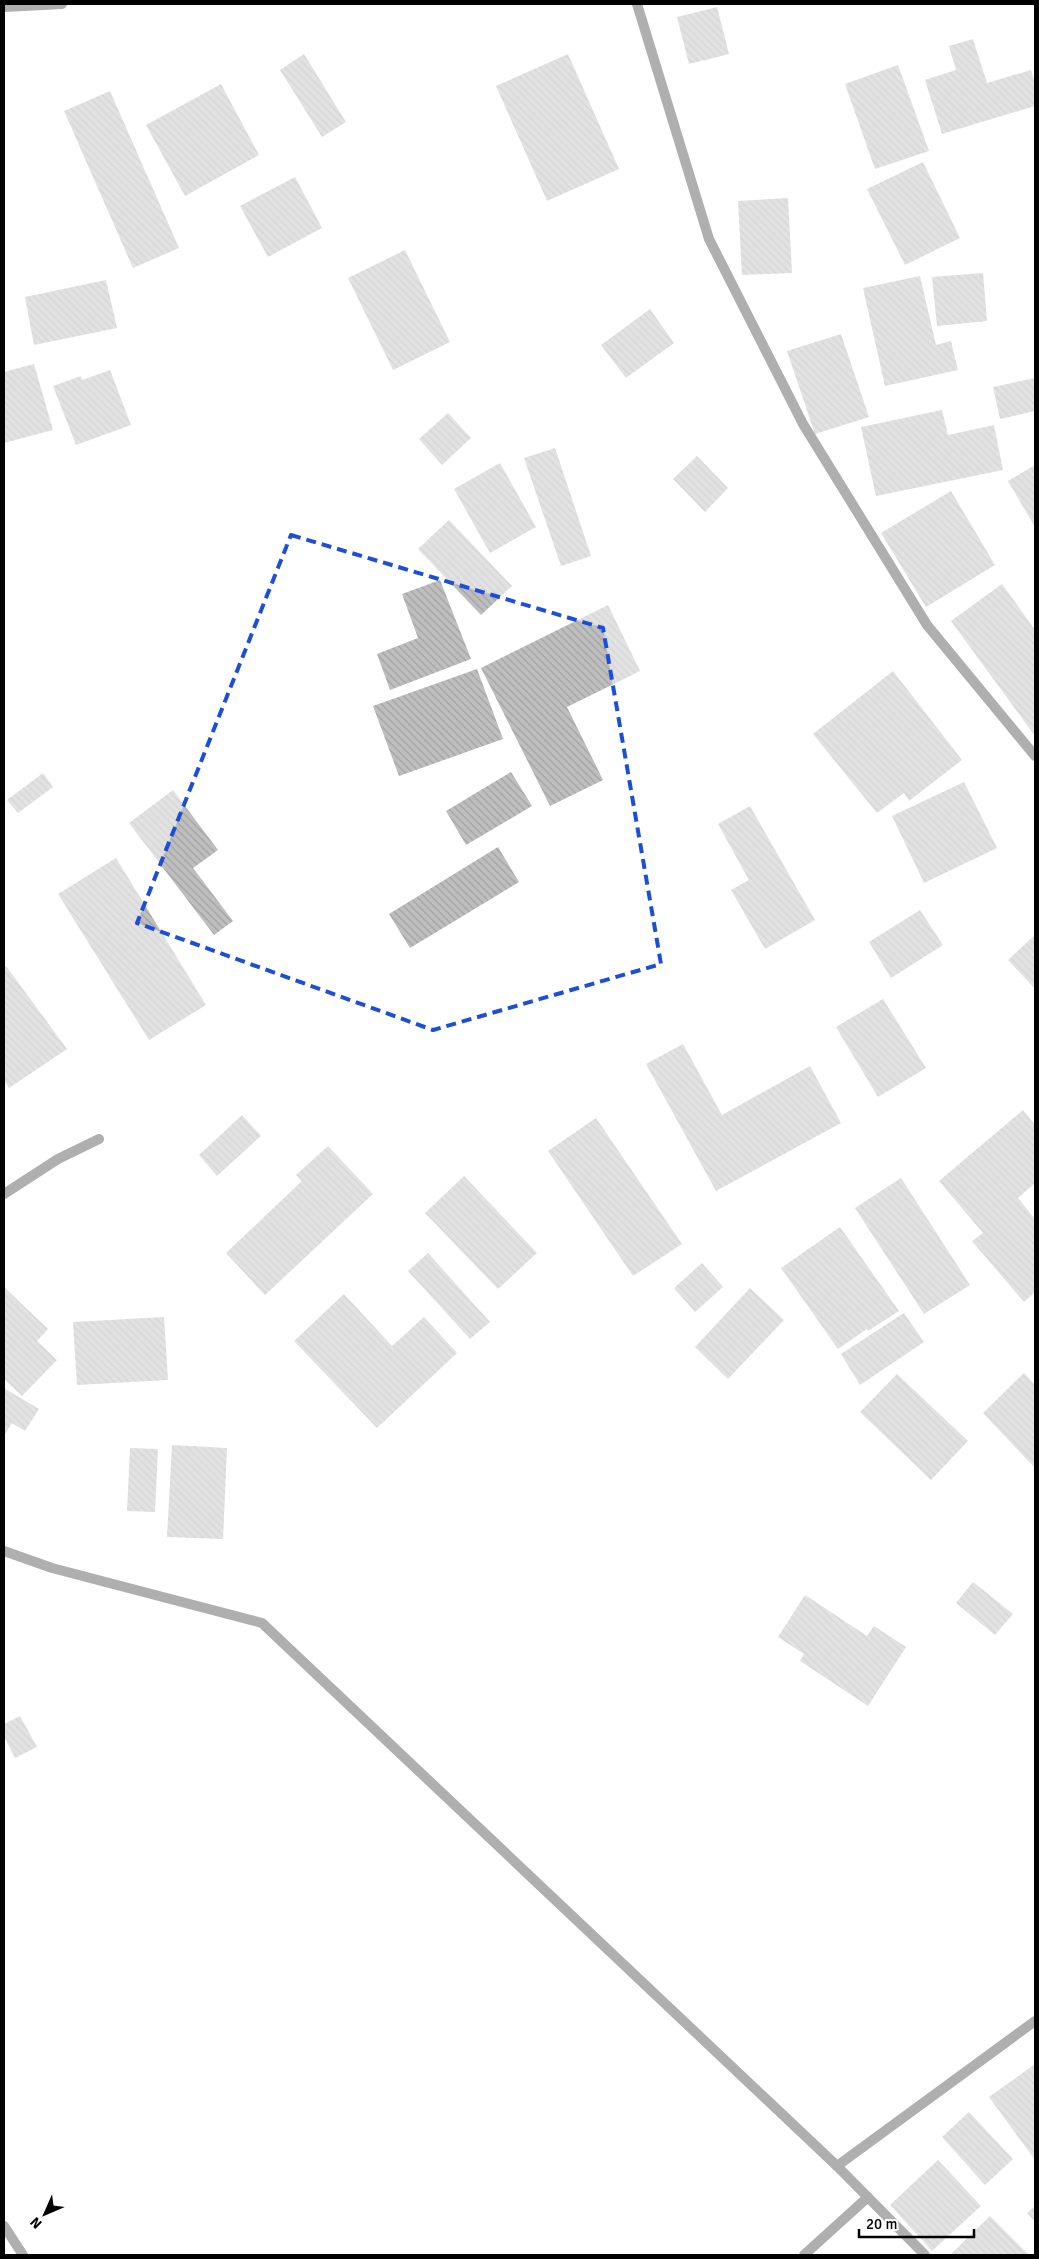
<svg xmlns="http://www.w3.org/2000/svg" width="1039" height="2259" viewBox="0 0 1039 2259" font-family="Signika,sans-serif">
	<style>
		.building { fill: url(#building-back-hatch) }
		.lines { fill: none; stroke-linecap: round; stroke-linejoin: round }
		.minor { stroke: #4e4e4e; stroke-width: 10 }
		.tertiary { stroke: #4e4e4e; stroke-width: 10 }
		.marked { fill: none; stroke: #1d4ed8; stroke-width: 4; stroke-dasharray: 10 6; stroke-linejoin: round }
	</style>
	<defs>
		<pattern id="building-back-hatch" width="6" height="6" patternUnits="userSpaceOnUse" patternTransform="scale(1.25)"><rect width="6" height="6" fill="#bebebe"/><path d="M-1 5l2 2M0 0l6 6M5-1l2 2" fill="none" stroke="#a2a2a2"/></pattern>
	</defs>
	<rect width="100%" height="100%" fill="#fff"/>
	<g class="building">
		<polygon points="717,7 729,54 689,64 677,17"/>
		<polygon points="973,39 987,83 1031,70 1035,82 1035,106 942,134 925,80 956,70 949,46"/>
		<polygon points="304,54 346,122 322,137 280,70"/>
		<polygon points="568,54 619,169 547,201 496,86"/>
		<polygon points="898,65 929,151 875,169 845,84"/>
		<polygon points="221,84 259,155 185,196 146,125"/>
		<polygon points="110,91 179,248 133,268 64,111"/>
		<polygon points="923,162 960,238 905,265 867,189"/>
		<polygon points="295,177 322,228 268,257 240,206"/>
		<polygon points="788,198 792,273 742,275 738,201"/>
		<polygon points="405,250 450,342 393,370 348,278"/>
		<polygon points="983,273 987,321 937,326 932,277"/>
		<polygon points="920,276 936,345 951,341 958,370 885,386 863,288"/>
		<polygon points="106,280 117,328 34,345 25,297"/>
		<polygon points="650,309 674,343 626,378 601,345"/>
		<polygon points="841,334 869,417 815,434 787,351"/>
		<polygon points="34,364 53,430 4,443 4,372"/>
		<polygon points="110,370 131,425 76,445 53,386 81,376 82,380"/>
		<polygon points="1035,378 1035,411 1000,419 993,387"/>
		<polygon points="942,410 948,435 994,425 1003,470 876,496 861,427"/>
		<polygon points="448,413 471,438 442,465 419,439"/>
		<polygon points="555,448 591,556 561,566 524,458"/>
		<polygon points="697,456 728,488 705,512 673,479"/>
		<polygon points="500,463 536,527 490,553 454,489"/>
		<polygon points="1035,465 1035,527 1008,481"/>
		<polygon points="951,491 995,565 926,607 881,533"/>
		<polygon points="449,520 512,586 481,615 418,549"/>
		<polygon points="440,580 471,659 390,690 377,654 418,638 402,594"/>
		<polygon points="1002,584 1035,630 1035,736 951,621"/>
		<polygon points="608,605 640,671 567,707 603,780 550,806 481,668"/>
		<polygon points="477,669 503,739 399,776 373,706"/>
		<polygon points="893,671 962,760 909,801 904,793 877,813 813,734"/>
		<polygon points="511,772 532,806 466,845 446,811"/>
		<polygon points="43,773 53,787 18,813 7,800"/>
		<polygon points="964,782 997,848 924,883 892,816"/>
		<polygon points="173,790 218,850 193,868 233,921 214,935 129,823"/>
		<polygon points="750,806 815,920 765,949 731,890 749,880 718,824"/>
		<polygon points="498,847 519,882 410,948 389,914"/>
		<polygon points="116,858 206,1005 149,1040 58,894"/>
		<polygon points="920,910 943,945 891,978 869,942"/>
		<polygon points="1035,935 1035,989 1008,960"/>
		<polygon points="6,966 67,1049 9,1088 4,1080 4,967"/>
		<polygon points="883,999 926,1068 878,1097 836,1027"/>
		<polygon points="683,1044 722,1115 810,1066 841,1123 716,1191 646,1064"/>
		<polygon points="1023,1110 1035,1125 1035,1183 1018,1198 1035,1219 1035,1292 1024,1302 972,1241 983,1233 939,1181"/>
		<polygon points="242,1115 261,1136 217,1176 199,1155"/>
		<polygon points="596,1118 682,1244 633,1276 548,1151"/>
		<polygon points="328,1146 373,1194 265,1295 226,1253 302,1181 296,1175"/>
		<polygon points="464,1176 537,1253 498,1289 425,1213"/>
		<polygon points="901,1178 970,1285 924,1314 855,1208"/>
		<polygon points="840,1227 899,1311 868,1331 867,1329 838,1349 781,1268"/>
		<polygon points="428,1253 490,1322 470,1339 408,1271"/>
		<polygon points="702,1263 723,1287 695,1312 674,1288"/>
		<polygon points="4,1287 48,1329 37,1341 57,1360 22,1396 4,1379"/>
		<polygon points="750,1288 784,1320 728,1379 695,1347"/>
		<polygon points="344,1294 392,1346 424,1317 457,1353 377,1428 294,1341"/>
		<polygon points="904,1313 924,1342 860,1385 841,1354"/>
		<polygon points="164,1317 168,1380 77,1385 73,1322"/>
		<polygon points="1024,1373 1035,1385 1035,1468 983,1413"/>
		<polygon points="897,1374 968,1441 931,1480 860,1412"/>
		<polygon points="4,1388 39,1409 25,1431 12,1423 4,1436"/>
		<polygon points="172,1445 227,1448 223,1539 167,1537"/>
		<polygon points="130,1448 158,1449 155,1512 127,1511"/>
		<polygon points="973,1582 1013,1614 995,1635 956,1603"/>
		<polygon points="805,1595 867,1636 874,1626 906,1647 868,1706 800,1661 804,1654 778,1637"/>
		<polygon points="20,1716 37,1747 15,1758 4,1736 4,1724"/>
		<polygon points="1035,2064 1035,2160 989,2097"/>
		<polygon points="969,2112 1013,2159 985,2185 942,2137"/>
		<polygon points="938,2160 981,2206 932,2251 890,2205"/>
		<polygon points="1035,2206 1035,2222 1027,2213"/>
		<polygon points="990,2216 1029,2255 950,2255"/>
	</g>
	<g class="lines">
		<g class="minor">
			<polyline points="637,4 709,239 803,424 927,625 1035,756"/>
			<polyline points="4,7 62,4"/>
			<polyline points="4,1194 58,1159 99,1139"/>
			<polyline points="4,1551 52,1568 262,1623 837,2166 1035,2021"/>
			<polyline points="4,2226 23,2255"/>
			<polyline points="804,2255 868,2197"/>
		</g>
		<polyline class="tertiary" points="837,2166 925,2255"/>
	</g>
	<path d="M0 0H1039V2259H0ZM291 535 603 628 661 964 433 1030 137 923Z" fill="#fff" fill-opacity=".55" fill-rule="evenodd"/>
	<path class="marked" d="M291 535 603 628 661 964 433 1030 137 923Z"/>
	<rect width="1039" height="2259" fill="none" stroke="#000000" stroke-width="10"/>
	<g transform="translate(45 2214) rotate(225)" stroke="#ffffff" stroke-width="4" paint-order="stroke">
	<path d="M0-4L9 19L0 12L-9 19Z" fill="#000000"/>
	<text y="-8" font-size="14" font-weight="bold" text-anchor="middle" fill="#000000">N</text>
	</g>
	<path d="M859 2229v8h115v-8" fill="none" stroke="#000000" stroke-width="2.5"/>
	<text x="866" y="2229" font-size="15" fill="#000000" stroke="#ffffff" stroke-width="4" paint-order="stroke">20 m</text>
</svg>
